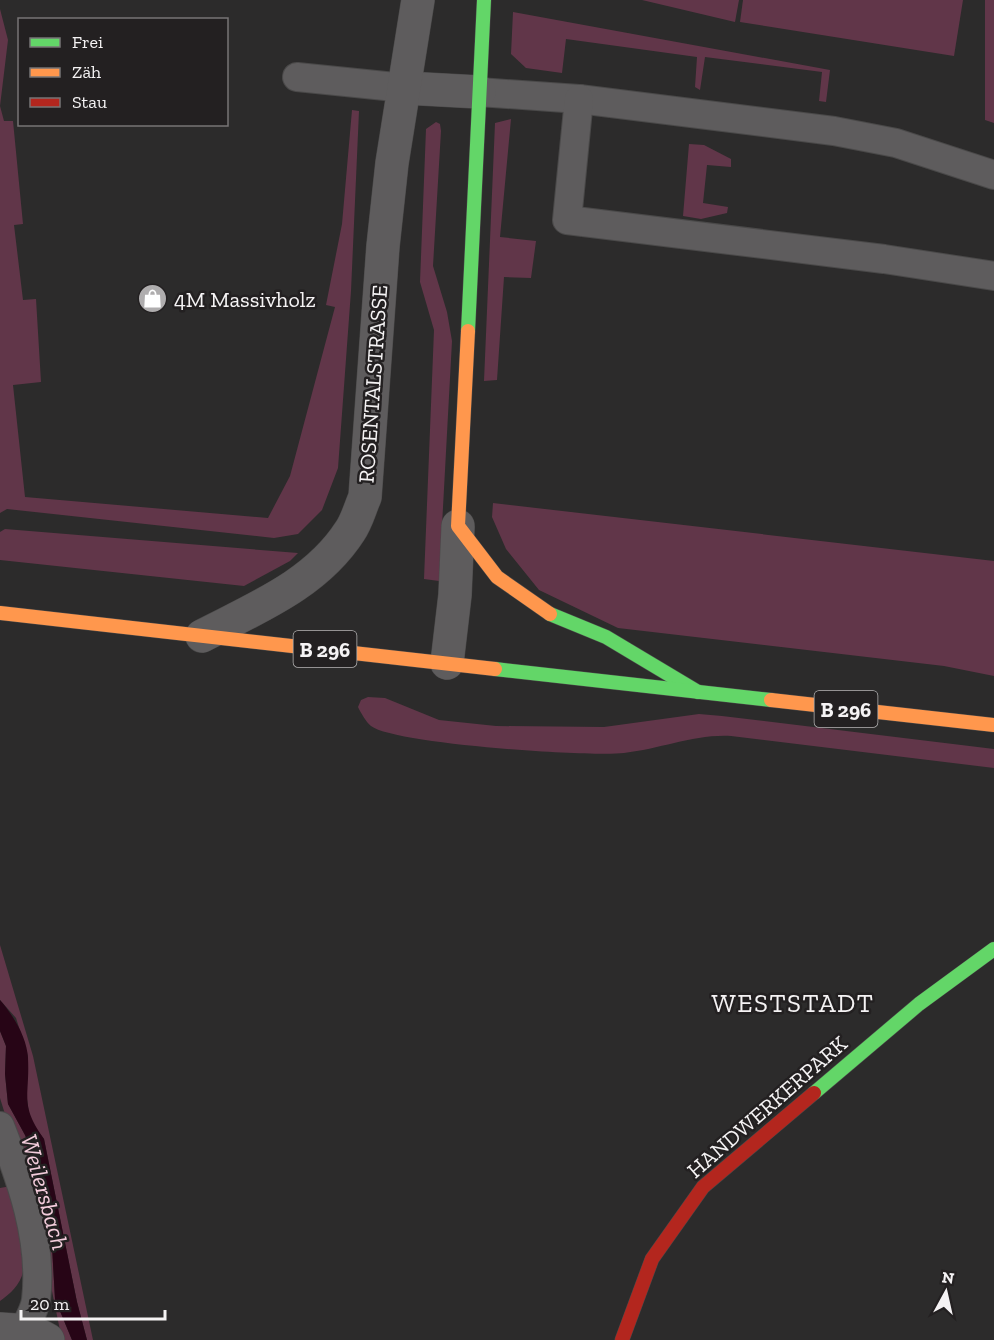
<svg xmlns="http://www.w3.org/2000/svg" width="994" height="1340" viewBox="0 0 994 1340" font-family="'Zilla Slab',serif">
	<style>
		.green { fill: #613649 }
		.water { fill: #270516 }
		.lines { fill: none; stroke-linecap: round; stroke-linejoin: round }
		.lane-casing { stroke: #4a4949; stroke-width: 30 }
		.street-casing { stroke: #4a4949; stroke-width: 34 }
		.fast-casing { stroke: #4a4949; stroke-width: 15 }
		.slow-casing { stroke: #4a4949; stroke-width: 15 }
		.jam-casing { stroke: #4a4949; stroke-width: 15 }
		.lane { stroke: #5e5c5d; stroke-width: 28 }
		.street { stroke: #5e5c5d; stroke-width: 33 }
		.fast { stroke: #63d668; stroke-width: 14 }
		.slow { stroke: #ff974d; stroke-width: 14 }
		.jam { stroke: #b3261e; stroke-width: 14 }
		.labels { text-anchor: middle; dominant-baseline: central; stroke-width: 5; stroke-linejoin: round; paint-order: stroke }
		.shield { fill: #232021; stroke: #b6b4b5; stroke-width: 1.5 }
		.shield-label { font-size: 21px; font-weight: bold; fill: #f5f3f4 }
		.poi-label { font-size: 22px; fill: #f5f3f4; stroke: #232021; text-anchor: start }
		.street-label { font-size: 22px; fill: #f5f3f4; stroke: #232021 }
		.water-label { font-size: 24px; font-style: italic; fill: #f4cddc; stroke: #232021 }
		.quarter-label { font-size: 26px; letter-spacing: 1.5px; fill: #f5f3f4; stroke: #232021 }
	</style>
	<rect width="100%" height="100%" fill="#2c2b2b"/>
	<g class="green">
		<polygon points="642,0 739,0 735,22"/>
		<polygon points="743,0 963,0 954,56 740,22"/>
		<polygon points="985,0 994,0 994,123 985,120"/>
		<polygon points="0,9 8,40 0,106 4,121 13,121 23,224 14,225 23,300 36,299 41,382 13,385 25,497 268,518 290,476 335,307 326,305 342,224 352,110 359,111 351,291 338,468 322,510 298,534 274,538 7,509 0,513"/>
		<polygon points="513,12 830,70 826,102 819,101 822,72 705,57 700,90 695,87 697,57 566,39 562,73 526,68 511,54"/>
		<polygon points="511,119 500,237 536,241 531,278 504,277 497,380 484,381 495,123"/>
		<polygon points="436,122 440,124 441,131 433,266 447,312 452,341 439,581 424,579 434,330 420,282 426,129"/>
		<polygon points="689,144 704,145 731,159 731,167 707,165 703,203 728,207 727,213 701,219 683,216"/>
		<polygon points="493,503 994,561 994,676 944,666 618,628 539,590 506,549 492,517"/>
		<polygon points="5,529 298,553 290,561 244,586 0,560 0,532"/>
		<path d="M368 697 385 698 439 720 496 726 604 727 699 714 722 716 994 749V768L731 736C694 734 661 749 624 753 589 757 394 744 371 726 366 722 361 713 358 707L361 700Z"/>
		<polygon points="0,945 33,1056 93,1340 87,1340 77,1302 44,1139 30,1120 26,1092 28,1056 16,1018 0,1000"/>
		<polygon points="0,1031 6,1046 5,1074 8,1104 25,1135 39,1169 51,1228 55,1299 72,1340 62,1340 37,1218 0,1098"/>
		<path d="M11 1186C15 1209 28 1250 23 1272 20 1285 10 1294 0 1301V1188Z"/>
	</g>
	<path class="water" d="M0 1000C13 1015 27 1037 28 1058 30 1097 19 1104 44 1139L77 1302 87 1340H72L55 1299 51 1228 39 1169 25 1135 8 1104 5 1074 6 1046 0 1031Z"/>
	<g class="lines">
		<defs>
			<g id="lane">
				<polyline points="297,77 405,88"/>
				<polyline points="479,92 579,99 834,131 896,143 994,175"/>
				<polyline points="579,99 567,220 884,259 994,276"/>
				<path d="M0 1126C21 1179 43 1241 36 1300 35 1309 28 1321 24 1330"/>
			</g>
			<g id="street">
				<polyline points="405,88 479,92"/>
				<path d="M202 636C256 608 316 584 350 531 357 521 360 508 365 497L383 246 392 163 418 0"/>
				<polyline points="447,663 455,595 458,526"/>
				<path d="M0 1329C18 1330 32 1330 48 1340"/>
			</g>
			<g id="fast">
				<polyline points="468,331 484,0"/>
				<polyline points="550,614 606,637 698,692"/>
				<polyline points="495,669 771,700"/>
				<polyline points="814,1093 919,1004 994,949"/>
			</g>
			<g id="slow">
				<polyline points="468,331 458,526 497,577 550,614"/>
				<polyline points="0,613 495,669"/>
				<polyline points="771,700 994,725"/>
			</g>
			<polyline id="jam" points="622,1340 652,1259 703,1187 814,1093"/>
		</defs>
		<use href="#lane" class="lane-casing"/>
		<use href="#street" class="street-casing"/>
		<use href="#fast" class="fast-casing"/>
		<use href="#slow" class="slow-casing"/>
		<use href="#jam" class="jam-casing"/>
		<use href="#lane" class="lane"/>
		<use href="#street" class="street"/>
		<use href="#fast" class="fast"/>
		<use href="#slow" class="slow"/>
		<use href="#jam" class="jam"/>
	</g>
	<defs>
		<symbol id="shop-disc" viewBox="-11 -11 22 22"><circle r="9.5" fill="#afadae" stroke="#232021"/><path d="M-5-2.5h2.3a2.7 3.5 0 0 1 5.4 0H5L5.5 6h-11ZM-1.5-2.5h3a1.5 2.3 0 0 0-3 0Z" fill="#fff"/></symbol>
	</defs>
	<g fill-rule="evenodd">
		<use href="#shop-disc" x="136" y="282" width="33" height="33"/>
	</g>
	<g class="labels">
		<g class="shield">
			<rect x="293.5" y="631" width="63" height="36" rx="4.5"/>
			<rect x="814.5" y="691" width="63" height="36" rx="4.5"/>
		</g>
		<g class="shield-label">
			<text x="325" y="649">B 296</text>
			<text x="846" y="709">B 296</text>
		</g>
		<g class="poi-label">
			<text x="174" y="299">4M Massivholz</text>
		</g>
		<g class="street-label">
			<text transform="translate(373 384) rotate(-86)">ROSENTALSTRASSE</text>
			<text transform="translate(767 1107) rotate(-41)">HANDWERKERPARK</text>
		</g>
		<g class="water-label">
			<text transform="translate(45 1192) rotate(74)">Weilersbach</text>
		</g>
		<g class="quarter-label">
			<text x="793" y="1003">WESTSTADT</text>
		</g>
	</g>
	<rect x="18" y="18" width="210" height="108" fill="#232021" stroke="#777475" stroke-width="1.5"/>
	<rect x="30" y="38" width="30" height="9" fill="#63d668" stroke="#777475" stroke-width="1.5"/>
	<text x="72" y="48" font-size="18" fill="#f5f3f4">Frei</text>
	<rect x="30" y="68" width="30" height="9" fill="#ff974d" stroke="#777475" stroke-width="1.5"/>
	<text x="72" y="78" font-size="18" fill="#f5f3f4">Zäh</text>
	<rect x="30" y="98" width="30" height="9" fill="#b3261e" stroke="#777475" stroke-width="1.5"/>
	<text x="72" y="108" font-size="18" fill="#f5f3f4">Stau</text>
	<g transform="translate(946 1292) rotate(8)" stroke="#232021" stroke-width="4.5" paint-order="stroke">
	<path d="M0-4.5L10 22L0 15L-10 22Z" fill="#f5f3f4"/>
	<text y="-9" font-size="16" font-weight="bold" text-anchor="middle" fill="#f5f3f4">N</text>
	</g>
	<path d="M21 1310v9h144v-9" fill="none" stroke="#f5f3f4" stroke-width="3"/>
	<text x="30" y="1310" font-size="18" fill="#f5f3f4" stroke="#232021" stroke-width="4.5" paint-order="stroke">20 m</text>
</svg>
